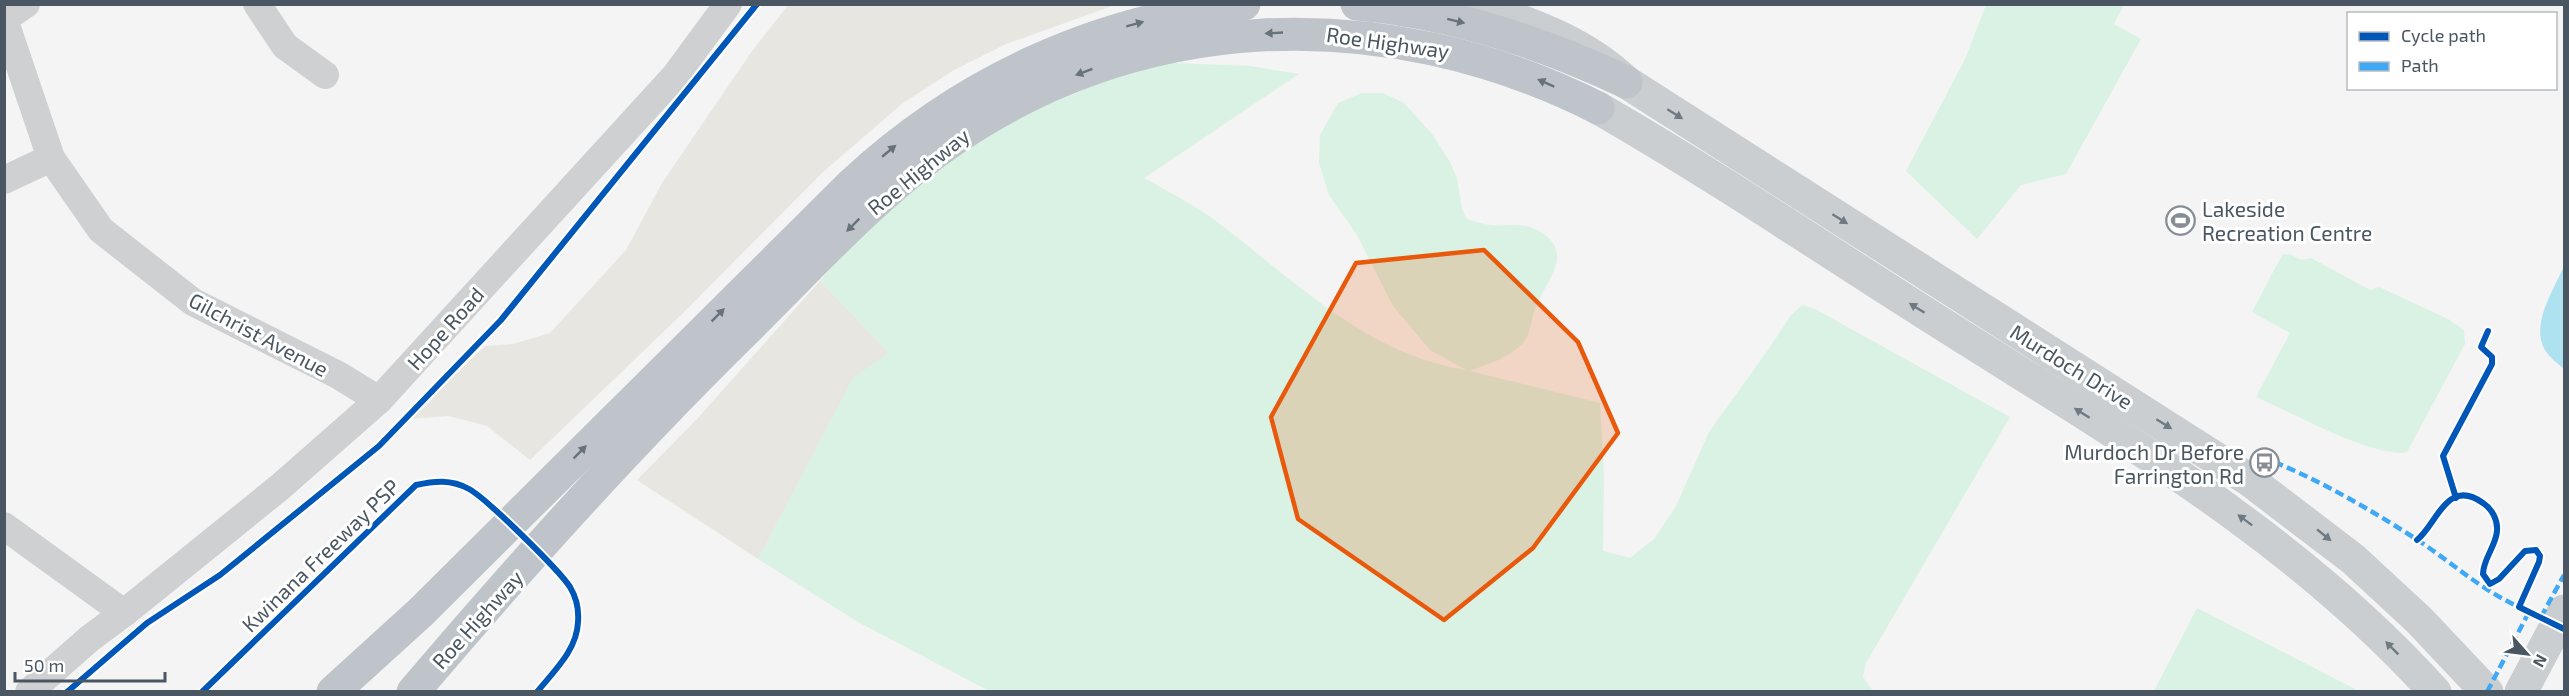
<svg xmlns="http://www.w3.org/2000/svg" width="2569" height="696" viewBox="0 0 2569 696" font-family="'Exo 2',sans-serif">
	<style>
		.green { fill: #d9f2e3 }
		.sand { fill: #e7e6e1 }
		.water { fill: #aee2f0 }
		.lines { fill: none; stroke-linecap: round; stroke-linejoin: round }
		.minor { stroke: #ced0d2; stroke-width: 28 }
		.major { stroke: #caced1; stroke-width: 33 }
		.highway { stroke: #bec4c9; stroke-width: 33 }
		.quiet { stroke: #3fa9f5; stroke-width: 4.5; stroke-dasharray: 9 4.5; stroke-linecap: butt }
		.cycleway-casing { stroke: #fff; stroke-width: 10 }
		.cycleway { stroke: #0057b8; stroke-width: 6 }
		.oneway { fill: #67727b }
		.oneway2 { fill: #707a83 }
		.marked { fill: #e8590c; fill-opacity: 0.2; stroke: #e8590c; stroke-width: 4.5; stroke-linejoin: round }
		.labels { text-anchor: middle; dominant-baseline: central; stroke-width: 6; stroke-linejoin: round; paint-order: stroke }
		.street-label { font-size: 21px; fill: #4a5661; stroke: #fff }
		.poi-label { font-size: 21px; fill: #4a5661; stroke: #fff; text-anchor: start }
	</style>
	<rect width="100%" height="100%" fill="#f4f4f4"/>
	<g class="green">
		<polygon points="1986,5 2124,5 2114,24 2141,39 2066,174 2021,185 1977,239 1906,171 1965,59"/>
		<path d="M1151 62 1250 66 1299 74 1144 178C1167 191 1191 203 1212 218 1290 276 1365 355 1466 370L1430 350 1393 306 1357 235 1329 195 1319 163 1320 135 1338 103 1362 93H1383L1404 103 1432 134 1450 162 1457 178 1462 209 1467 219C1475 221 1482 224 1490 225 1504 227 1521 222 1535 229 1577 249 1548 278 1536 306 1531 317 1531 336 1522 344 1507 359 1489 363 1470 371L1600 403 1604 477 1603 551 1630 558 1654 539 1676 506 1709 432 1768 350 1791 315 1802 305 1815 309 2010 417 1866 663 1863 677 1873 691H989L858 622 758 559 853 377 889 353 820 281 849 247 898 199 1006 122Z"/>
		<path d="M2289 254 2302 260 2311 258 2370 290 2379 287 2448 319 2464 330 2465 344 2407 452C2375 459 2289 411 2256 397L2290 333 2252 312 2282 255Z"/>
		<polygon points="2197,608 2359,691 2154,691"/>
	</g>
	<g class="sand">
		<polygon points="789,4 1115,5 1006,44 954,70 903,103 822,173 682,314 530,460 487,426 449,416 408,419 485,346 513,344 550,333 626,250 662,183 752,51"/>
		<polygon points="820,281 889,353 853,378 758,559 637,480 697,419"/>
	</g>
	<path class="water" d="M2564 266V369C2559 364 2551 359 2547 353 2528 327 2554 290 2564 266Z"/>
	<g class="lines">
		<g class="minor">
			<polyline points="26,4 4,19 51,158 101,230 193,302 338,375 379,400"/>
			<polyline points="257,4 285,46 325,75"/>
			<polyline points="4,180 51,158"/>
			<polyline points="4,526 124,613 89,639 29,692"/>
			<polyline points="124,613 280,487 379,400 675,76 728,4"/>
		</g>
		<g class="major">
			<path d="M1475 4C1530 24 1583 41 1626 82L2248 479 2353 559 2419 620 2487 692"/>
			<path d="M1598 108C1720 178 1837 258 1955 332 2126 440 2298 540 2435 692"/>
			<polyline points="2521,692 2564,611"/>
		</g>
		<g class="highway">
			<path d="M1357 4C1451 12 1541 42 1626 82"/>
			<path d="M333 692 421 612 853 183C963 81 1096 21 1244 4"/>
			<path d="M413 692C519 567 628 446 744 332 806 271 866 204 936 152 1133 7 1384 0 1598 108"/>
		</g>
		<g class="quiet">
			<path d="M2262 457C2316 478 2368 508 2416 539 2453 563 2478 588 2519 607"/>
			<polyline points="2541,617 2564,575"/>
			<polyline points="2487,692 2529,612"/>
		</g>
		<defs>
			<g id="cycleway">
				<polyline points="2456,498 2443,456 2492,364 2492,357 2481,347 2488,331"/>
				<path d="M2417 540C2437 524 2447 477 2483 503 2492 509 2498 520 2497 531 2496 546 2483 559 2483 574L2490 584 2499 579 2525 551 2536 550 2540 556 2539 562 2519 607 2564 629"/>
				<polyline points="67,692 147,623 220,575 379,446 501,320 757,4"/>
				<path d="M202 692 416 485C434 481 451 479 469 489 486 498 559 570 570 587 576 597 579 610 578 622 577 650 554 671 537 692"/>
			</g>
		</defs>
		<use href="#cycleway" class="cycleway-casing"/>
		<use href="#cycleway" class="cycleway"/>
	</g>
	<defs><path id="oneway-solid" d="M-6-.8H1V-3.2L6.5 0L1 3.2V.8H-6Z" transform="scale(1.5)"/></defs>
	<g class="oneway">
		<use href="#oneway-solid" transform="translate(1456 21) rotate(14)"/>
		<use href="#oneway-solid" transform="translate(1135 24) rotate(-15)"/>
		<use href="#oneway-solid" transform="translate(1274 33) rotate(177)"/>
		<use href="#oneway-solid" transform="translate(1084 72) rotate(159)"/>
		<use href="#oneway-solid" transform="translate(1546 83) rotate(-156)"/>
		<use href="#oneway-solid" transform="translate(889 151) rotate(-40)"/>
		<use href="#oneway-solid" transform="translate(853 225) rotate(135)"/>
		<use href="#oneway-solid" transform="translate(718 315) rotate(-45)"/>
		<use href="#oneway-solid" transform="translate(580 452) rotate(-45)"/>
	</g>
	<g class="oneway2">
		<use href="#oneway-solid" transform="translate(1675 114) rotate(32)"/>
		<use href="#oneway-solid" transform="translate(1840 219) rotate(32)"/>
		<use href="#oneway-solid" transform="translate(1917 308) rotate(-148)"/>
		<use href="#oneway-solid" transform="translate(2082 413) rotate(-148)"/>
		<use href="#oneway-solid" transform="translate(2164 424) rotate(32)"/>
		<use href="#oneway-solid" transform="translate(2245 520) rotate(-143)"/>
		<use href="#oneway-solid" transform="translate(2324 535) rotate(39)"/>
		<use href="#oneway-solid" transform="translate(2392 648) rotate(-135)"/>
	</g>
	<path class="marked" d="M1484 250 1578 342 1618 433 1533 548 1444 620 1298 519 1271 417 1356 263Z"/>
	<defs>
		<symbol id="stadium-ring" viewBox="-11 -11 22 22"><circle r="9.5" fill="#fff" stroke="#868d94" stroke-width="1.5"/><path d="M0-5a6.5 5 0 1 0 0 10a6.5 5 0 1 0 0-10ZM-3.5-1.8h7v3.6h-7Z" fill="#868d94"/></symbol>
		<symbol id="bus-ring" viewBox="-11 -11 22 22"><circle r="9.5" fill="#fff" stroke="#868d94" stroke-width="1.5"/><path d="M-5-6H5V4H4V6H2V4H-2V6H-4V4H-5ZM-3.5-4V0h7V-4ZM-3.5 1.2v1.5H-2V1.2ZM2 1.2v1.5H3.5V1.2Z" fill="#868d94"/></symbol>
	</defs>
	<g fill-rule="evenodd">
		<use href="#stadium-ring" x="2164" y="204" width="33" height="33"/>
		<use href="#bus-ring" x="2248" y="446" width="33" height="33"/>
	</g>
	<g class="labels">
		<g class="street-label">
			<text transform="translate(1388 42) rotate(8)">Roe Highway</text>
			<text transform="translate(918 171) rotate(-39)">Roe Highway</text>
			<text transform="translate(445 328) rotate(-48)">Hope Road</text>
			<text transform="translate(259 334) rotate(28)">Gilchrist Avenue</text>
			<text transform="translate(2072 366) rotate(32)">Murdoch Drive</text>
			<text transform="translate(320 555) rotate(-44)">Kwinana Freeway PSP</text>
			<text transform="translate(477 619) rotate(-48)">Roe Highway</text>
		</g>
		<g class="poi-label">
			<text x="2202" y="208">Lakeside<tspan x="2202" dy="24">Recreation Centre</tspan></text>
			<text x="2244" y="451" text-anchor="end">Murdoch Dr Before<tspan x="2244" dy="24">Farrington Rd</tspan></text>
		</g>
	</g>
	<rect width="2569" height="696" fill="none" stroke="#4a5661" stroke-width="12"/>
	<rect x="2347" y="12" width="210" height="78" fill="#ffffff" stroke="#b7bbc0" stroke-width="1.5"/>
	<rect x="2359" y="32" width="30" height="9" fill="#0057b8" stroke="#b7bbc0" stroke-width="1.5"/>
	<text x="2401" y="42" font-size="18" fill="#4a5661">Cycle path</text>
	<rect x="2359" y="62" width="30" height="9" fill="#3fa9f5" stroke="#b7bbc0" stroke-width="1.5"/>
	<text x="2401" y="72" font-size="18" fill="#4a5661">Path</text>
	<g transform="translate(2527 654) rotate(118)" stroke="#ffffff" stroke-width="4.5" paint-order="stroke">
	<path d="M0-4.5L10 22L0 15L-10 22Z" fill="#4a5661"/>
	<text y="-9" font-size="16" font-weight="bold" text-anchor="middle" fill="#4a5661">N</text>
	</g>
	<path d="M15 672v9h150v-9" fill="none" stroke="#4a5661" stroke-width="3"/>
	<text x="24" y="672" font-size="18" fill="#4a5661" stroke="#ffffff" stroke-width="4.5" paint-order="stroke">50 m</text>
</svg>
